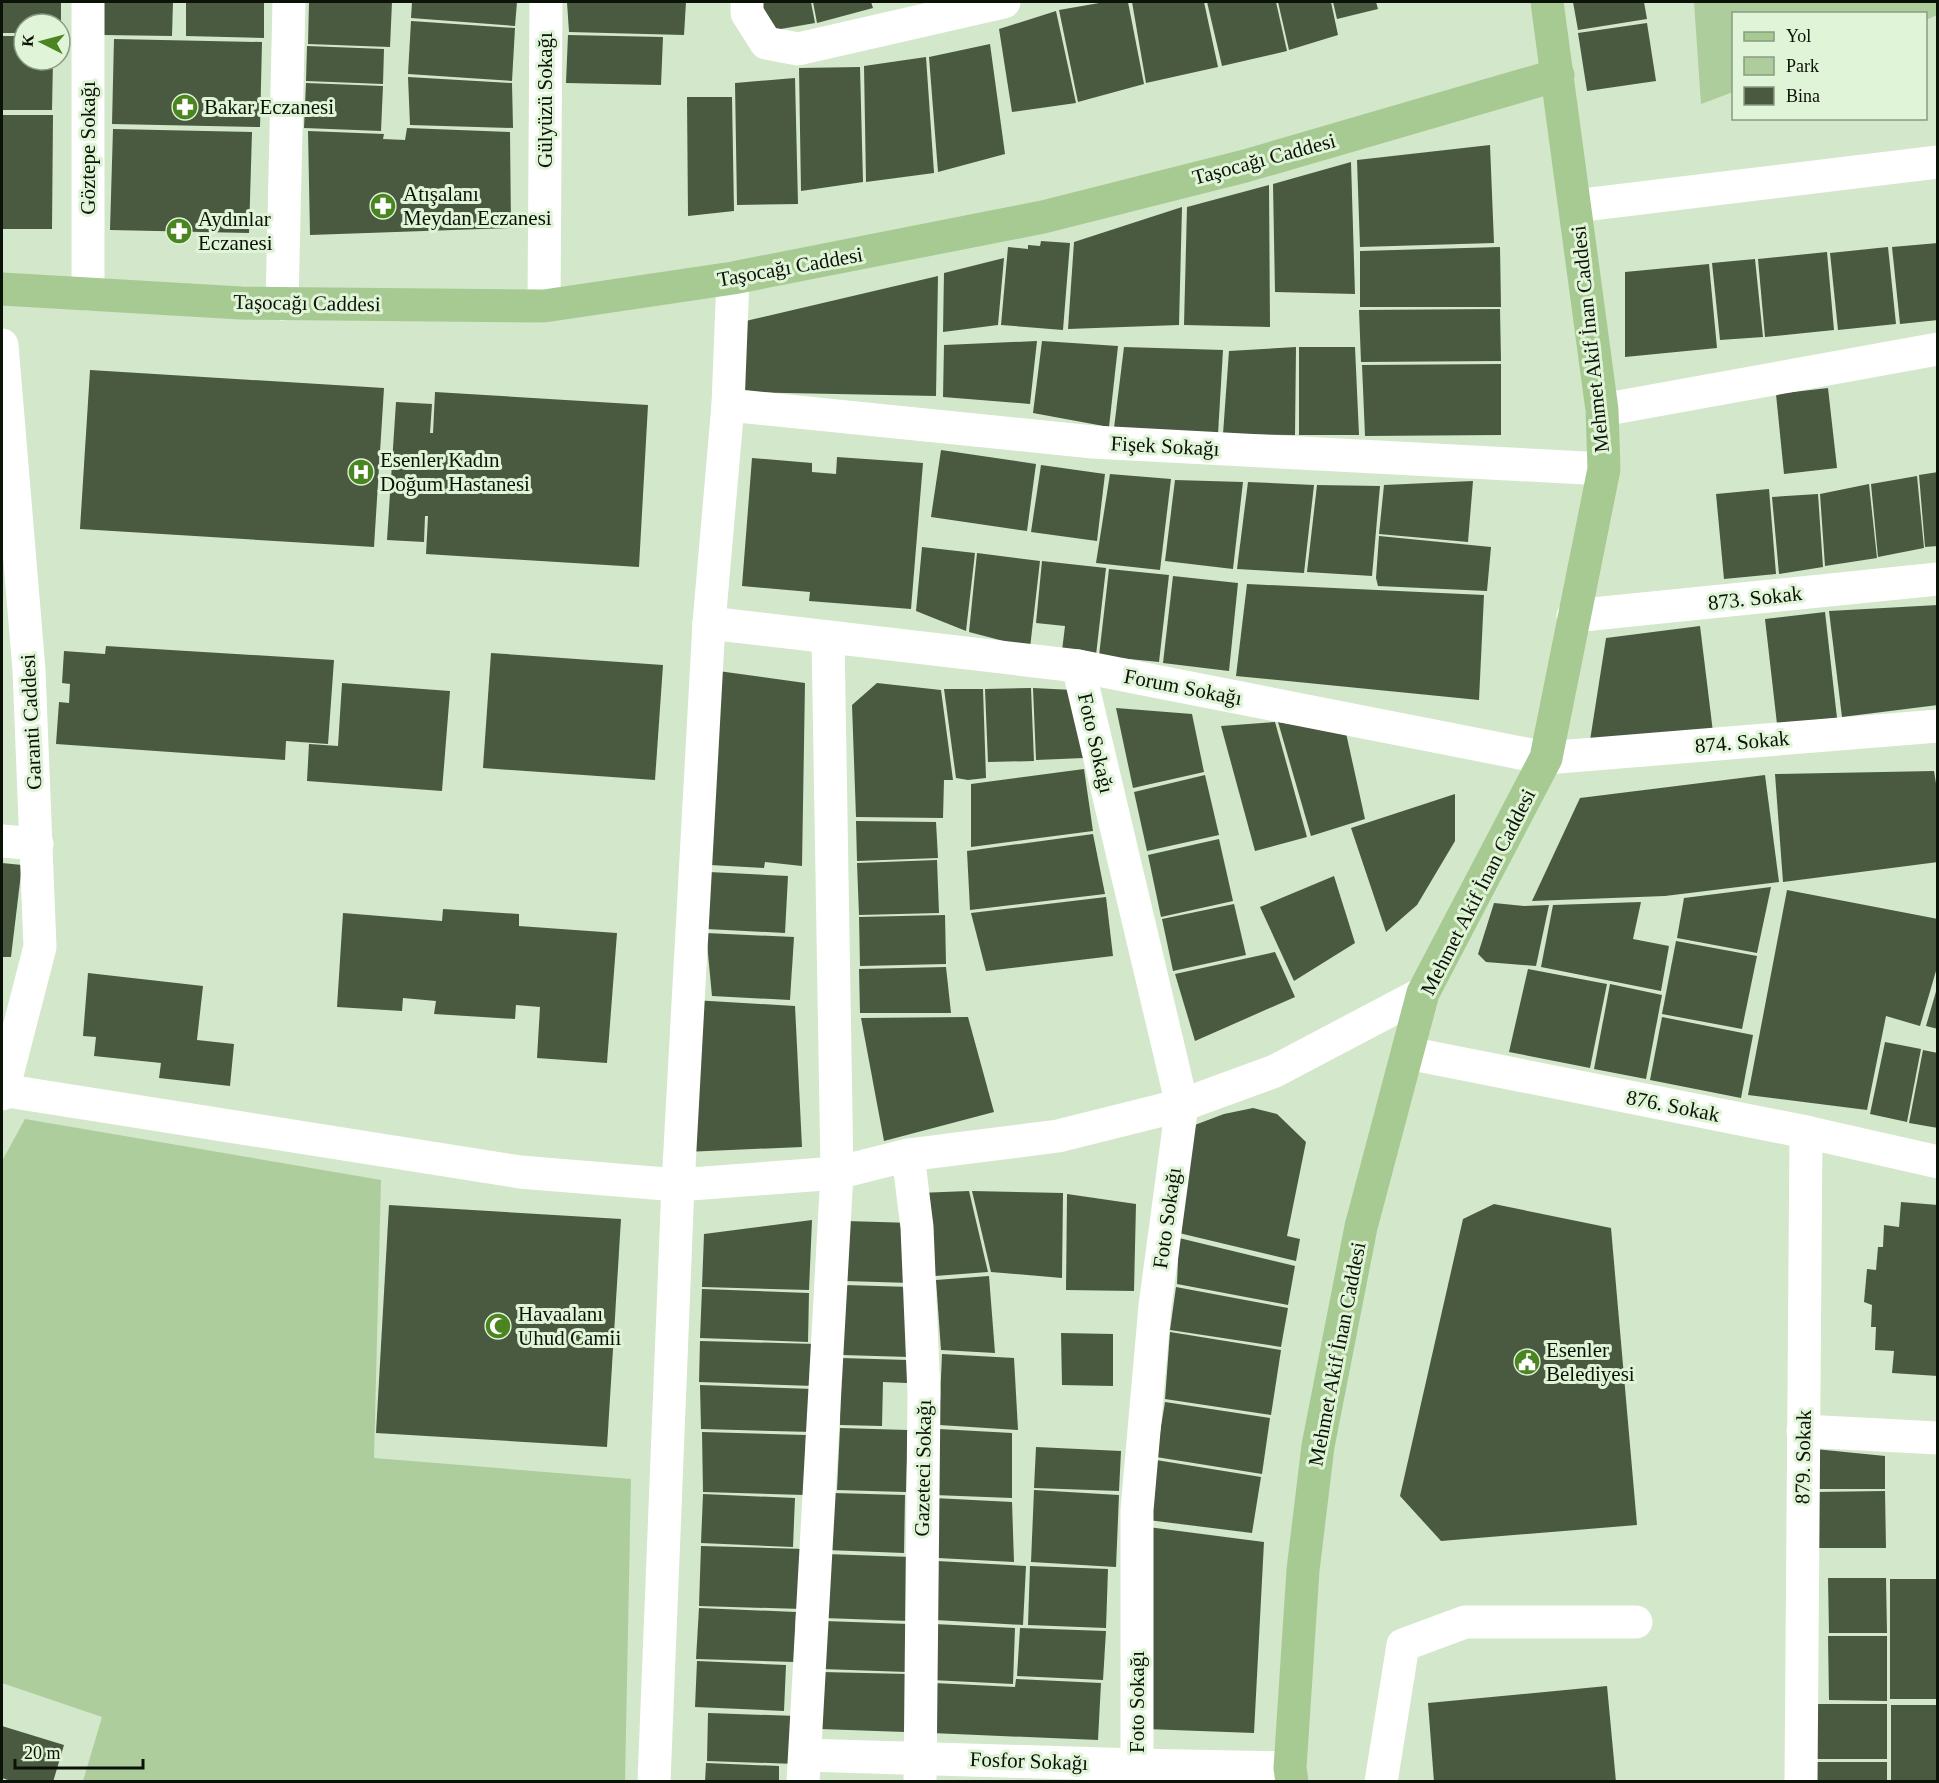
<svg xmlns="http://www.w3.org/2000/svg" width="1939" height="1783" viewBox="0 0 1939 1783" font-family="Georgia,serif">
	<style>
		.green { fill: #adcd9c }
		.building { fill: #4a5a41 }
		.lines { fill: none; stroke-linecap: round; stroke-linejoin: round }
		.minor { stroke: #fff; stroke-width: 33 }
		.major { stroke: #a7ca92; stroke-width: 33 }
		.labels { text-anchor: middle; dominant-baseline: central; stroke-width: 6; stroke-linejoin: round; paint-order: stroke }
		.street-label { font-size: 21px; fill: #0b1208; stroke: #e0f4d7 }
		.poi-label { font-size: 21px; fill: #0b1208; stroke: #e0f4d7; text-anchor: start }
	</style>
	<rect width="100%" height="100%" fill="#d3e7ca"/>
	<g class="green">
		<polygon points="1694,2 1937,2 1937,15 1926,20 1926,14 1734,14 1733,92 1701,104"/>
		<polygon points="25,1119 381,1180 374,1458 631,1479 625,1781 83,1781 102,1717 2,1683 2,1161"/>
	</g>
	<g class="building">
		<polygon points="2,2 61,2 61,24 24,24 24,33 2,33"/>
		<polygon points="103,2 173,2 172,36 103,35"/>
		<polygon points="186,2 264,2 264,38 186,36"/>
		<polygon points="309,2 392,2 390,47 308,44"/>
		<polygon points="412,2 517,2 515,26 411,18"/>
		<polygon points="567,2 686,2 684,35 569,32"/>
		<polygon points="760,2 811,2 815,23 775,30"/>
		<polygon points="813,2 871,2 873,8 817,23"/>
		<polygon points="1105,2 1128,2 1144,84 1078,102 1059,10"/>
		<polygon points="1132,2 1204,2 1218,67 1146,83"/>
		<polygon points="1207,2 1276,2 1287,51 1222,66"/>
		<polygon points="1278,2 1331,2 1338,35 1289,50"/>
		<polygon points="1333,2 1376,2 1378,9 1337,19"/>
		<polygon points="1573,2 1644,2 1647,19 1578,30"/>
		<polygon points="1056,11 1076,103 1012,112 999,29"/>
		<polygon points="411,21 515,28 512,81 408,74"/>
		<polygon points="1647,23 1656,81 1587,91 1578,33"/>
		<polygon points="568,35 663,37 661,85 566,83"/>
		<polygon points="2,36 24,36 24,60 53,60 52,110 2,110"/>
		<polygon points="114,39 262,42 260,127 112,124"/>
		<polygon points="990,44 1005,154 938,172 929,57"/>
		<polygon points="307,46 384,49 383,84 306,81"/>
		<polygon points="926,57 934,173 866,182 864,66"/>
		<polygon points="860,67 863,182 801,191 799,68"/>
		<polygon points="408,77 512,83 513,128 410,125"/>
		<polygon points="795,78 798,204 737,205 735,83"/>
		<polygon points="306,83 383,86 381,131 304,128"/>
		<polygon points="687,97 732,97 734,211 688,216"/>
		<polygon points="2,115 53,115 52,229 2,229"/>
		<polygon points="407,128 510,132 511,228 310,235 308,131 384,134 383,139 405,140"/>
		<polygon points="113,129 252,132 249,233 110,230"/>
		<polygon points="1490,145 1494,243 1360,247 1357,160"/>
		<polygon points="1351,162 1355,294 1275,292 1273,184"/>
		<polygon points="1269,185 1270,327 1184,325 1187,207"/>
		<polygon points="1182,207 1179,325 1068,329 1074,242"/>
		<polygon points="1041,241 1070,243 1063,330 1001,325 1008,247 1028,249 1028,245 1040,246"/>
		<polygon points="1938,243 1938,320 1900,324 1892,247"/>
		<polygon points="1500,247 1501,307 1360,307 1360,251"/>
		<polygon points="1888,247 1896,324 1838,330 1830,253"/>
		<polygon points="1827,252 1834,330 1765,337 1758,259"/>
		<polygon points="1004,258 998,325 943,332 944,273"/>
		<polygon points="1755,259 1763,337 1720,340 1712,263"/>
		<polygon points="1709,264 1717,348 1625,357 1625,272"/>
		<polygon points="938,276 936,396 736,392 737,323"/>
		<polygon points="1500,309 1501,361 1361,362 1359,310"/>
		<polygon points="1037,341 1030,404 943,397 944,345"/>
		<polygon points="1042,341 1118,346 1109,427 1033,413"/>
		<polygon points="1124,347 1223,350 1218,434 1114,428"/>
		<polygon points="1296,347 1295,435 1223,434 1229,351"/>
		<polygon points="1299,347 1355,347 1359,435 1299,435"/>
		<polygon points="1501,364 1501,435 1365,436 1362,365"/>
		<polygon points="90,370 384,388 374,547 80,529"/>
		<polygon points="1828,388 1837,468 1784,474 1776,394"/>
		<polygon points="435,392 648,405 639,567 426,554 428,516 425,516 424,542 387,540 396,402 432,404 430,433 433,433"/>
		<polygon points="941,450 1036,464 1027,531 931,517"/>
		<polygon points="837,457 923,463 911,609 809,601 810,592 742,586 752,458 812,463 812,472 836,474"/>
		<polygon points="1041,465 1105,474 1097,541 1031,532"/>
		<polygon points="1938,472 1938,546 1925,547 1919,475"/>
		<polygon points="1110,474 1171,479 1160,570 1096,563"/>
		<polygon points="1917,476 1924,548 1878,557 1871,484"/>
		<polygon points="1175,480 1243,482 1233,569 1165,561"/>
		<polygon points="1473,481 1468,542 1379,534 1384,485"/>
		<polygon points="1248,482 1314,485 1304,573 1237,569"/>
		<polygon points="1869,484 1877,558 1825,566 1820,494"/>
		<polygon points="1317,485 1380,486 1372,576 1307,572"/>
		<polygon points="1769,489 1776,574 1724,579 1716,494"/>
		<polygon points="1818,494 1823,567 1779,574 1772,497"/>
		<polygon points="1379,536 1491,547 1487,591 1378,586 1376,578"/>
		<polygon points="922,547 975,553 966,631 916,611"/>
		<polygon points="977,553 1040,561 1030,648 969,632"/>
		<polygon points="1042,561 1106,568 1096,655 1062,651 1065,626 1036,623"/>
		<polygon points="1109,569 1169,575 1159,662 1099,656"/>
		<polygon points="1173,576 1238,583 1229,671 1163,663"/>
		<polygon points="1247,584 1484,595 1479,700 1236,676"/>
		<polygon points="1938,605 1938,705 1842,717 1829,611"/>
		<polygon points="1825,612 1837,718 1777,724 1765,619"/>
		<polygon points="1700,626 1713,732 1589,747 1606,638"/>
		<polygon points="106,646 334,660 328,744 286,741 285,760 56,744 59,702 69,703 70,684 62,683 64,651 105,654"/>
		<polygon points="491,653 663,665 655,780 483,768"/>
		<polygon points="711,670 805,683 802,866 765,862 764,868 710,865"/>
		<polygon points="342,683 450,691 442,791 307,781 309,744 338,746"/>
		<polygon points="877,683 941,690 953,780 944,780 943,818 856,817 852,705"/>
		<polygon points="1031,688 1034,761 988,762 985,689"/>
		<polygon points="1033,688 1073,690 1084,758 1036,760"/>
		<polygon points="944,689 983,689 986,778 968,780 956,778"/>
		<polygon points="1116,708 1192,714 1204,772 1133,788"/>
		<polygon points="1275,722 1307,837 1255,851 1221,726"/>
		<polygon points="1278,722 1346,733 1365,819 1311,836"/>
		<polygon points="1084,769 1093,831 971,847 971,784"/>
		<polygon points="1934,771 1938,796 1938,862 1783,882 1775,774"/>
		<polygon points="1205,775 1219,835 1147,851 1134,792"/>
		<polygon points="1765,775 1779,882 1665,896 1532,901 1580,798"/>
		<polygon points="1455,794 1455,841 1417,905 1386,932 1351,828"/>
		<polygon points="856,821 936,822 938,858 857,861"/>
		<polygon points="1093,834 1105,894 970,910 967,851"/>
		<polygon points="1219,839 1233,901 1161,917 1148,855"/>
		<polygon points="937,860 939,913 859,915 857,863"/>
		<polygon points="2,863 22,865 11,957 2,957"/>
		<polygon points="709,872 788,876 785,933 706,929"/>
		<polygon points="1334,876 1355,943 1294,981 1260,907"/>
		<polygon points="1771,887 1757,953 1677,938 1684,898"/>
		<polygon points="1787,890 1938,919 1938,964 1920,1026 1886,1016 1867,1110 1748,1095"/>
		<polygon points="1106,897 1113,956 986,971 971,913"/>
		<polygon points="1641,902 1633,939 1669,946 1661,991 1541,967 1553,905"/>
		<polygon points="1494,903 1524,906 1549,905 1536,966 1486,962 1478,954"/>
		<polygon points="1234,904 1246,955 1173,971 1162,919"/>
		<polygon points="443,909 519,914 519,926 617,933 607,1063 537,1058 540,1007 516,1005 515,1019 434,1014 436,1001 403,998 402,1011 337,1007 343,913 442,921"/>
		<polygon points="945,915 946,964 860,966 859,917"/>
		<polygon points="706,933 794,937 790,1000 712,996"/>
		<polygon points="1676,941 1757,956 1742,1029 1662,1014"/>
		<polygon points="1275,952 1295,997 1195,1041 1175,974"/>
		<polygon points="946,967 951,1013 860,1013 859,969"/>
		<polygon points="1528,969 1607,984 1590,1068 1509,1052"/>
		<polygon points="88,973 203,986 197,1040 234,1044 230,1086 159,1078 161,1063 94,1056 96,1037 83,1036"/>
		<polygon points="1610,984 1662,995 1646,1079 1594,1069"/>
		<polygon points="1937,988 1938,988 1938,1029 1926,1026"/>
		<polygon points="693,1000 795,1006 802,1147 685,1152"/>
		<polygon points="968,1017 994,1112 884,1141 861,1018"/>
		<polygon points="1662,1017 1753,1035 1741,1098 1650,1080"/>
		<polygon points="1885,1042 1921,1049 1907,1122 1870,1114"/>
		<polygon points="1923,1050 1938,1053 1938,1128 1909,1123"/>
		<polygon points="1253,1108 1277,1114 1306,1142 1287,1236 1300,1239 1296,1261 1179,1233 1192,1126 1224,1114"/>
		<polygon points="969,1191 988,1272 935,1276 918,1193"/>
		<polygon points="972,1191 1063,1193 1062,1278 991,1272"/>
		<polygon points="1067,1194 1136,1204 1134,1291 1066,1290"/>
		<polygon points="1901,1202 1938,1205 1938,1376 1892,1373 1894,1351 1875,1350 1876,1327 1871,1327 1872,1305 1864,1302 1867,1269 1876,1270 1878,1247 1883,1247 1884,1225 1899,1227"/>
		<polygon points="1494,1204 1611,1228 1637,1525 1441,1541 1400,1496 1463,1219"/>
		<polygon points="389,1205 621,1219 607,1447 376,1433"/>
		<polygon points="812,1220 809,1290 702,1287 704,1234"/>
		<polygon points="846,1221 913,1223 911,1283 844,1281"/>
		<polygon points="1179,1238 1295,1266 1288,1305 1177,1284"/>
		<polygon points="989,1276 995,1353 941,1350 936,1280"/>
		<polygon points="845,1285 911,1287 909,1357 842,1355"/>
		<polygon points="1176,1287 1288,1308 1281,1347 1170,1330"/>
		<polygon points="702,1289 809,1293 808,1342 700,1338"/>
		<polygon points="1170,1332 1281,1350 1271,1415 1165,1399"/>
		<polygon points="1061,1333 1113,1334 1113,1386 1062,1385"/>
		<polygon points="700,1341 816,1344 814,1386 699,1382"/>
		<polygon points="942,1354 1014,1358 1018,1430 939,1425"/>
		<polygon points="841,1358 908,1360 907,1383 883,1382 882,1426 840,1425"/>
		<polygon points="700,1385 814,1389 813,1432 701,1429"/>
		<polygon points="1165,1402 1270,1418 1262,1474 1156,1457"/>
		<polygon points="840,1428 908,1430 906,1492 837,1490"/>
		<polygon points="939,1429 1012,1433 1012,1498 934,1495"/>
		<polygon points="702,1432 806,1435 804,1495 703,1492"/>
		<polygon points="1036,1447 1121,1451 1119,1491 1034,1488"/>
		<polygon points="1815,1449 1885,1456 1885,1489 1815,1489"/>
		<polygon points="1156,1460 1261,1477 1252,1533 1148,1520"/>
		<polygon points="1034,1490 1119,1495 1116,1567 1031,1562"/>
		<polygon points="1885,1491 1886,1548 1815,1548 1815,1492"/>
		<polygon points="833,1493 905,1495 904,1553 826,1550"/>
		<polygon points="703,1494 795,1498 793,1547 701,1543"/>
		<polygon points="934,1498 1012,1502 1014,1562 938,1558"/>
		<polygon points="1148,1527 1264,1542 1254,1733 1146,1729"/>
		<polygon points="701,1546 804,1549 802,1609 699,1606"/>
		<polygon points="826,1554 911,1557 909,1621 824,1618"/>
		<polygon points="937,1561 1026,1566 1023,1625 935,1620"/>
		<polygon points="1030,1566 1108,1569 1106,1628 1028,1625"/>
		<polygon points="1828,1578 1886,1578 1887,1633 1829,1633"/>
		<rect x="1890" y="1579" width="48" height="120"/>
		<polygon points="699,1608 796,1612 794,1662 696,1659"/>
		<polygon points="824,1621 909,1624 907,1672 822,1669"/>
		<polygon points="934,1624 1015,1628 1013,1684 931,1680"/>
		<polygon points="1020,1628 1106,1631 1103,1680 1017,1676"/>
		<polygon points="1828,1636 1887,1636 1887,1701 1829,1700"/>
		<polygon points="697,1661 786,1665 784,1711 695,1707"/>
		<polygon points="822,1672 907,1674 905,1732 820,1729"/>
		<polygon points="1016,1679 1101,1683 1098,1740 931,1733 934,1683 1015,1687"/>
		<polygon points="1607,1686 1616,1782 1434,1782 1428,1703"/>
		<rect x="1816" y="1704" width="71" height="55"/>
		<rect x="1891" y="1705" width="47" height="77"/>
		<polygon points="708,1713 797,1716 796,1764 707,1761"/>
		<polygon points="2,1726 64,1745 53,1782 14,1782 2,1778"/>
		<polygon points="1816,1762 1887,1762 1887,1782 1815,1782"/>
		<polygon points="706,1763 779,1766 779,1782 705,1782"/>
	</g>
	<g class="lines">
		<g class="minor">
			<polyline points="747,2 747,13 766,43 798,49 1004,2"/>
			<polyline points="1575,206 1938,162"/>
			<polyline points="88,294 88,2"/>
			<polyline points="282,304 289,2"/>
			<polyline points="544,306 546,2"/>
			<polyline points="2,345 29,670 40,947 2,1094"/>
			<polyline points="728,405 1093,442 1604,469"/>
			<polyline points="1602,410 1938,349"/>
			<polyline points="1573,616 1938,579"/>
			<polyline points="709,623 1078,666 1546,758 1938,726"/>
			<polyline points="1078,666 1182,1105 1155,1306 1137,1510 1137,1782"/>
			<polyline points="2,841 37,844"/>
			<polyline points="1408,1053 1806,1132 1938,1162"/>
			<polyline points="2,1090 520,1172 678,1185 837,1173 908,1155 1058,1136 1182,1105 1275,1071 1423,993"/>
			<polyline points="908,1155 917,1227 924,1394 920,1782"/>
			<polyline points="1803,1431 1938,1438"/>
			<polyline points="805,1755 1137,1765 1290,1768"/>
			<polyline points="654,1782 678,1185 709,623 728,405 733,278"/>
			<polyline points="803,1782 837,1173 828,637"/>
			<polyline points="1381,1782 1403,1645 1465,1622 1636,1622"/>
			<polyline points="1801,1782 1806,1132"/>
		</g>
		<g class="major">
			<polyline points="2,289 241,303 544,306 733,278 1043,217 1245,166 1558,75"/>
			<polyline points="1292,1782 1290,1768 1303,1570 1318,1446 1361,1227 1423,993 1546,758 1604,469 1602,410 1547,2"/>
		</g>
	</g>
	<defs>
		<symbol id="pharmacy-disc" viewBox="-11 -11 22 22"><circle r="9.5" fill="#4b8521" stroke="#e0f4d7"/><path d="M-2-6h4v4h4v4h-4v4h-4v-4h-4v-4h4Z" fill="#fff"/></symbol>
		<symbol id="hospital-disc" viewBox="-11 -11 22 22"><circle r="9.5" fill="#4b8521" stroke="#e0f4d7"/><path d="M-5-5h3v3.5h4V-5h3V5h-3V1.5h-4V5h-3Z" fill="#fff"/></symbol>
		<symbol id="mosque-disc" viewBox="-11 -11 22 22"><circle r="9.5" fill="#4b8521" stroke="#e0f4d7"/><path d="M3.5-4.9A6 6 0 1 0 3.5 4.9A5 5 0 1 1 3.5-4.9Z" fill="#fff"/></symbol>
		<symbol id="civic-disc" viewBox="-11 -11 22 22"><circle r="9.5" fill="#4b8521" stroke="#e0f4d7"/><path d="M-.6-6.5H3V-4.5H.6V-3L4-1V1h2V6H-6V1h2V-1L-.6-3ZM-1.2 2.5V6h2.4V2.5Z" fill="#fff"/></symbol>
	</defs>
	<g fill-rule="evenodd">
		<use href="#pharmacy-disc" x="170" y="92" width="30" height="30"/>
		<use href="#pharmacy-disc" x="368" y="191" width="30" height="30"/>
		<use href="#pharmacy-disc" x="164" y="216" width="30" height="30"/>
		<use href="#hospital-disc" x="346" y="457" width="30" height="30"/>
		<use href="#mosque-disc" x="483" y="1311" width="30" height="30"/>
		<use href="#civic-disc" x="1512" y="1347" width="30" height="30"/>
	</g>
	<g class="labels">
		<g class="street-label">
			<text transform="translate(545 100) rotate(-90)">Gülyüzü Sokağı</text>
			<text transform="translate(88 148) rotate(-90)">Göztepe Sokağı</text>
			<text transform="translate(1264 159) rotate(-15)">Taşocağı Caddesi</text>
			<text transform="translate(790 267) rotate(-10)">Taşocağı Caddesi</text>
			<text transform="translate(307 303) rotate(1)">Taşocağı Caddesi</text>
			<text transform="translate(1590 339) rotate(-96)">Mehmet Akif İnan Caddesi</text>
			<text transform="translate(1165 446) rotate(3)">Fişek Sokağı</text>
			<text transform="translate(1755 598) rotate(-6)">873. Sokak</text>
			<text transform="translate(1183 687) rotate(11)">Forum Sokağı</text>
			<text transform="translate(31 722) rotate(-93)">Garanti Caddesi</text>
			<text transform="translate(1742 742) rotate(-5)">874. Sokak</text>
			<text transform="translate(1096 743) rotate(77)">Foto Sokağı</text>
			<text transform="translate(1478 892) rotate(-63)">Mehmet Akif İnan Caddesi</text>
			<text transform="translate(1673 1106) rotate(11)">876. Sokak</text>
			<text transform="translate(1167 1218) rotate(-82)">Foto Sokağı</text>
			<text transform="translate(1337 1354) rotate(-79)">Mehmet Akif İnan Caddesi</text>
			<text transform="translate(1803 1457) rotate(-89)">879. Sokak</text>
			<text transform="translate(923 1468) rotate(-89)">Gazeteci Sokağı</text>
			<text transform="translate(1137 1702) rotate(-90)">Foto Sokağı</text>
			<text transform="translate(1029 1761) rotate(2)">Fosfor Sokağı</text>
		</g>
		<g class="poi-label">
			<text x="204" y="107">Bakar Eczanesi</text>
			<text x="403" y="194">Atışalanı<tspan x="403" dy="24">Meydan Eczanesi</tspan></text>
			<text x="198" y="219">Aydınlar<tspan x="198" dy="24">Eczanesi</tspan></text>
			<text x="380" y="460">Esenler Kadın<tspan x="380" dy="24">Doğum Hastanesi</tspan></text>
			<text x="518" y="1314">Havaalanı<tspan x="518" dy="24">Uhud Camii</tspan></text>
			<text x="1546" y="1350">Esenler<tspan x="1546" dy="24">Belediyesi</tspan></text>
		</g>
	</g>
	<rect width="1939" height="1783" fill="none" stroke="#0b1208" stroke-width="6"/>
	<rect x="1732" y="12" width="195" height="108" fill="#e0f4d7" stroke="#8b9a84" stroke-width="1.5"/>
	<rect x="1744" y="32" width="30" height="9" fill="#a7ca92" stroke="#8b9a84" stroke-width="1.5"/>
	<text x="1786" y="42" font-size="18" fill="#0b1208">Yol</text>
	<rect x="1744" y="57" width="30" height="18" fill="#adcd9c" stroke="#8b9a84" stroke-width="1.5"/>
	<text x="1786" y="72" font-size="18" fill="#0b1208">Park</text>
	<rect x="1744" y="87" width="30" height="18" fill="#4a5a41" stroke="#8b9a84" stroke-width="1.5"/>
	<text x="1786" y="102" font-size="18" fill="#0b1208">Bina</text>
	<g transform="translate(42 42) rotate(276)"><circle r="28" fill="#e0f4d7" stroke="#8b9a84" stroke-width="1.5"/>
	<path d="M0-4.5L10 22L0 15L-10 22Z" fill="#4b8521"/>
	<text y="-9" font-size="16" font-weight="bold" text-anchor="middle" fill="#0b1208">K</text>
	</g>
	<path d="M15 1759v9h128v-9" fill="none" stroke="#0b1208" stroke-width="3"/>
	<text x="24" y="1759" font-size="18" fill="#0b1208" stroke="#e0f4d7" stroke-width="4.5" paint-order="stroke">20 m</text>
</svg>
